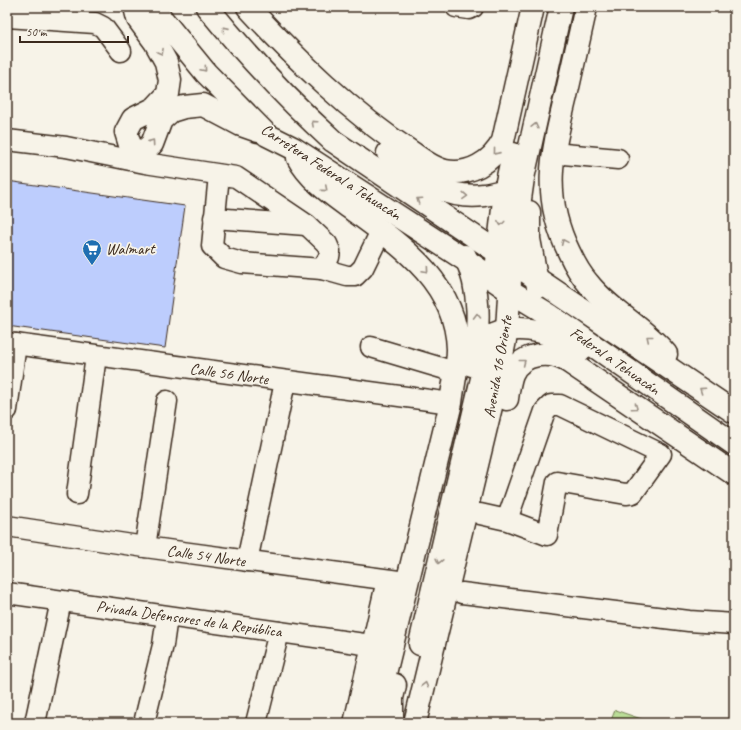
<svg xmlns="http://www.w3.org/2000/svg" width="741" height="730" viewBox="0 0 741 730" font-family="Caveat,sans-serif">
	<style>
		.green { fill: #badd97; stroke: #7a845a }
		.building { fill: #bdcdfd; stroke: #3b2a1e }
		.lines { fill: none; stroke-linecap: round; stroke-linejoin: round }
		.minor-casing { stroke: #3b2a1e; stroke-width: 23 }
		.major-casing { stroke: #3b2a1e; stroke-width: 25 }
		.minor { stroke: #f7f3e8; stroke-width: 20 }
		.major { stroke: #f7f3e8; stroke-width: 22 }
		.oneway { stroke: #998e83 }
		.labels { text-anchor: middle; dominant-baseline: central; stroke-width: 3.5; stroke-linejoin: round; paint-order: stroke }
		.street-label { font-size: 16px; fill: #3b2a1e; stroke: #f7f3e8 }
		.poi-label { font-size: 16px; fill: #3b2a1e; stroke: #f7f3e8; text-anchor: start }
	</style>
	<rect width="100%" height="100%" fill="#f7f3e8"/>
	<filter id="ink" filterUnits="userSpaceOnUse"><feTurbulence type="fractalNoise" baseFrequency=".025" numOctaves="2"/><feDisplacementMap in="SourceGraphic" scale="8" xChannelSelector="R" yChannelSelector="G"/><feConvolveMatrix kernelMatrix="1 2 1 2 8 2 1 2 1" color-interpolation-filters="sRGB"/></filter>
	<g filter="url(#ink)">
		<polygon class="green" points="615,710 653,723 610,723"/>
		<polygon class="building" points="7,181 185,206 165,348 7,326"/>
		<g class="lines">
			<defs>
				<g id="minor">
					<polyline points="456,7 469,9 473,7"/>
					<polyline points="7,17 95,23 103,27 121,51"/>
					<polyline points="7,140 66,147 145,163 236,177 307,225 327,244 330,251 329,257 322,269"/>
					<polyline points="553,153 618,159"/>
					<polyline points="219,175 212,246 224,258 242,263 322,269 347,276 355,276 363,268 381,231"/>
					<polyline points="214,218 306,225"/>
					<polyline points="7,343 451,403"/>
					<polyline points="371,347 455,372"/>
					<polyline points="7,410 16,344"/>
					<polyline points="77,494 96,356"/>
					<polyline points="480,514 507,520 547,535 557,482 626,494 633,493 661,454 560,405 551,405 545,411 507,520"/>
					<polyline points="7,526 145,547 406,582"/>
					<polyline points="145,547 167,401"/>
					<polyline points="247,561 285,382"/>
					<polyline points="7,593 371,645"/>
					<polyline points="462,593 689,621 734,624"/>
					<polyline points="35,723 61,601"/>
					<polyline points="144,723 163,645 167,617"/>
					<polyline points="256,723 279,632"/>
					<polyline points="354,723 387,580"/>
				</g>
				<g id="major">
					<polyline points="135,7 138,19 155,42 166,62 170,80 168,94 155,108 133,119 126,132 130,145 136,151 144,151 152,144 161,120 171,111 184,107 203,105 241,125 258,131"/>
					<polyline points="152,7 206,73 267,135 293,148 467,261 510,291 551,316 734,444"/>
					<path d="M207 7C246 55 288 100 333 141L734 412"/>
					<path d="M248 7C297 60 350 112 411 152 421 159 432 168 445 171 469 176 492 162 503 141L533 7"/>
					<path d="M586 7C579 37 573 66 566 96 552 154 541 195 569 252 574 263 580 274 588 283 610 311 644 327 666 354"/>
					<path d="M388 153C420 177 441 200 484 195 496 193 506 191 516 184"/>
					<path d="M298 158C309 179 331 194 350 208 399 244 456 281 458 349 458 366 453 385 451 403L373 723"/>
					<polyline points="529,212 529,239 538,287"/>
					<path d="M465 256C481 289 480 330 472 365"/>
					<polyline points="497,262 505,191 513,154"/>
					<path d="M494 334C523 322 555 333 580 351"/>
					<path d="M507 399C508 391 509 382 512 374 522 352 551 350 569 362L734 474"/>
					<polyline points="420,644 490,344"/>
					<polyline points="392,723 392,698 395,685"/>
					<polyline points="415,723 495,390 507,330 511,263 523,178 561,7"/>
				</g>
			</defs>
			<use href="#minor" class="minor-casing"/>
			<use href="#major" class="major-casing"/>
			<use href="#minor" class="minor"/>
			<use href="#major" class="major"/>
		</g>
		<defs><path id="oneway-chevron" d="M-2-3.5L2.5 0L-2 3.5" fill="none" stroke-width="1.6" stroke-linecap="round" stroke-linejoin="round"/></defs>
		<g class="oneway">
			<use href="#oneway-chevron" transform="translate(225 29) rotate(-129)"/>
			<use href="#oneway-chevron" transform="translate(161 52) rotate(61)"/>
			<use href="#oneway-chevron" transform="translate(204 69) rotate(49)"/>
			<use href="#oneway-chevron" transform="translate(314 123) rotate(-138)"/>
			<use href="#oneway-chevron" transform="translate(535 126) rotate(-77)"/>
			<use href="#oneway-chevron" transform="translate(152 142) rotate(-55)"/>
			<use href="#oneway-chevron" transform="translate(496 152) rotate(129)"/>
			<use href="#oneway-chevron" transform="translate(325 189) rotate(40)"/>
			<use href="#oneway-chevron" transform="translate(465 196) rotate(3)"/>
			<use href="#oneway-chevron" transform="translate(419 200) rotate(-146)"/>
			<use href="#oneway-chevron" transform="translate(501 223) rotate(97)"/>
			<use href="#oneway-chevron" transform="translate(564 242) rotate(-114)"/>
			<use href="#oneway-chevron" transform="translate(426 270) rotate(49)"/>
			<use href="#oneway-chevron" transform="translate(477 316) rotate(-91)"/>
			<use href="#oneway-chevron" transform="translate(649 338) rotate(-141)"/>
			<use href="#oneway-chevron" transform="translate(523 362) rotate(-38)"/>
			<use href="#oneway-chevron" transform="translate(702 390) rotate(-146)"/>
			<use href="#oneway-chevron" transform="translate(635 407) rotate(35)"/>
			<use href="#oneway-chevron" transform="translate(439 561) rotate(103)"/>
			<use href="#oneway-chevron" transform="translate(425 685) rotate(-76)"/>
		</g>
	</g>
	<defs>
		<symbol id="supermarket-pin" viewBox="-11 -11 22 30"><path d="M0 17L-7.5 6A9.5 9.5 0 1 1 7.5 6Z" fill="#1f6fb2" stroke="#f7f3e8"/><path d="M-6-5.5h2.5l.6 2H6L4.5 2H-2.5L-4.4-4H-6ZM-1.5 3.2a1.3 1.3 0 1 0 .1 0ZM3 3.2a1.3 1.3 0 1 0 .1 0Z" fill="#fff"/></symbol>
	</defs>
	<g fill-rule="evenodd">
		<use href="#supermarket-pin" x="81" y="238" width="22" height="30"/>
	</g>
	<g class="labels">
		<g class="street-label">
			<text transform="translate(331 172) rotate(33)">Carretera Federal a Tehuacán</text>
			<text transform="translate(615 361) rotate(35)">Federal a Tehuacán</text>
			<text transform="translate(498 367) rotate(-80)">Avenida 16 Oriente</text>
			<text transform="translate(229 374) rotate(8)">Calle 56 Norte</text>
			<text transform="translate(206 556) rotate(8)">Calle 54 Norte</text>
			<text transform="translate(189 619) rotate(8)">Privada Defensores de la República</text>
		</g>
		<g class="poi-label">
			<text x="106" y="249">Walmart</text>
		</g>
	</g>
	<rect width="741" height="730" fill="none" stroke="#f7f3e8" stroke-width="24"/>
	<rect x="12" y="12" width="717" height="706" fill="none" stroke="#3b2a1e" stroke-width="1.5" filter="url(#ink)"/>
	<path d="M20 36v6h108v-6" fill="none" stroke="#3b2a1e" stroke-width="2"/>
	<text x="26" y="36" font-size="12" fill="#3b2a1e" stroke="#f7f3e8" stroke-width="3" paint-order="stroke">50 m</text>
</svg>
